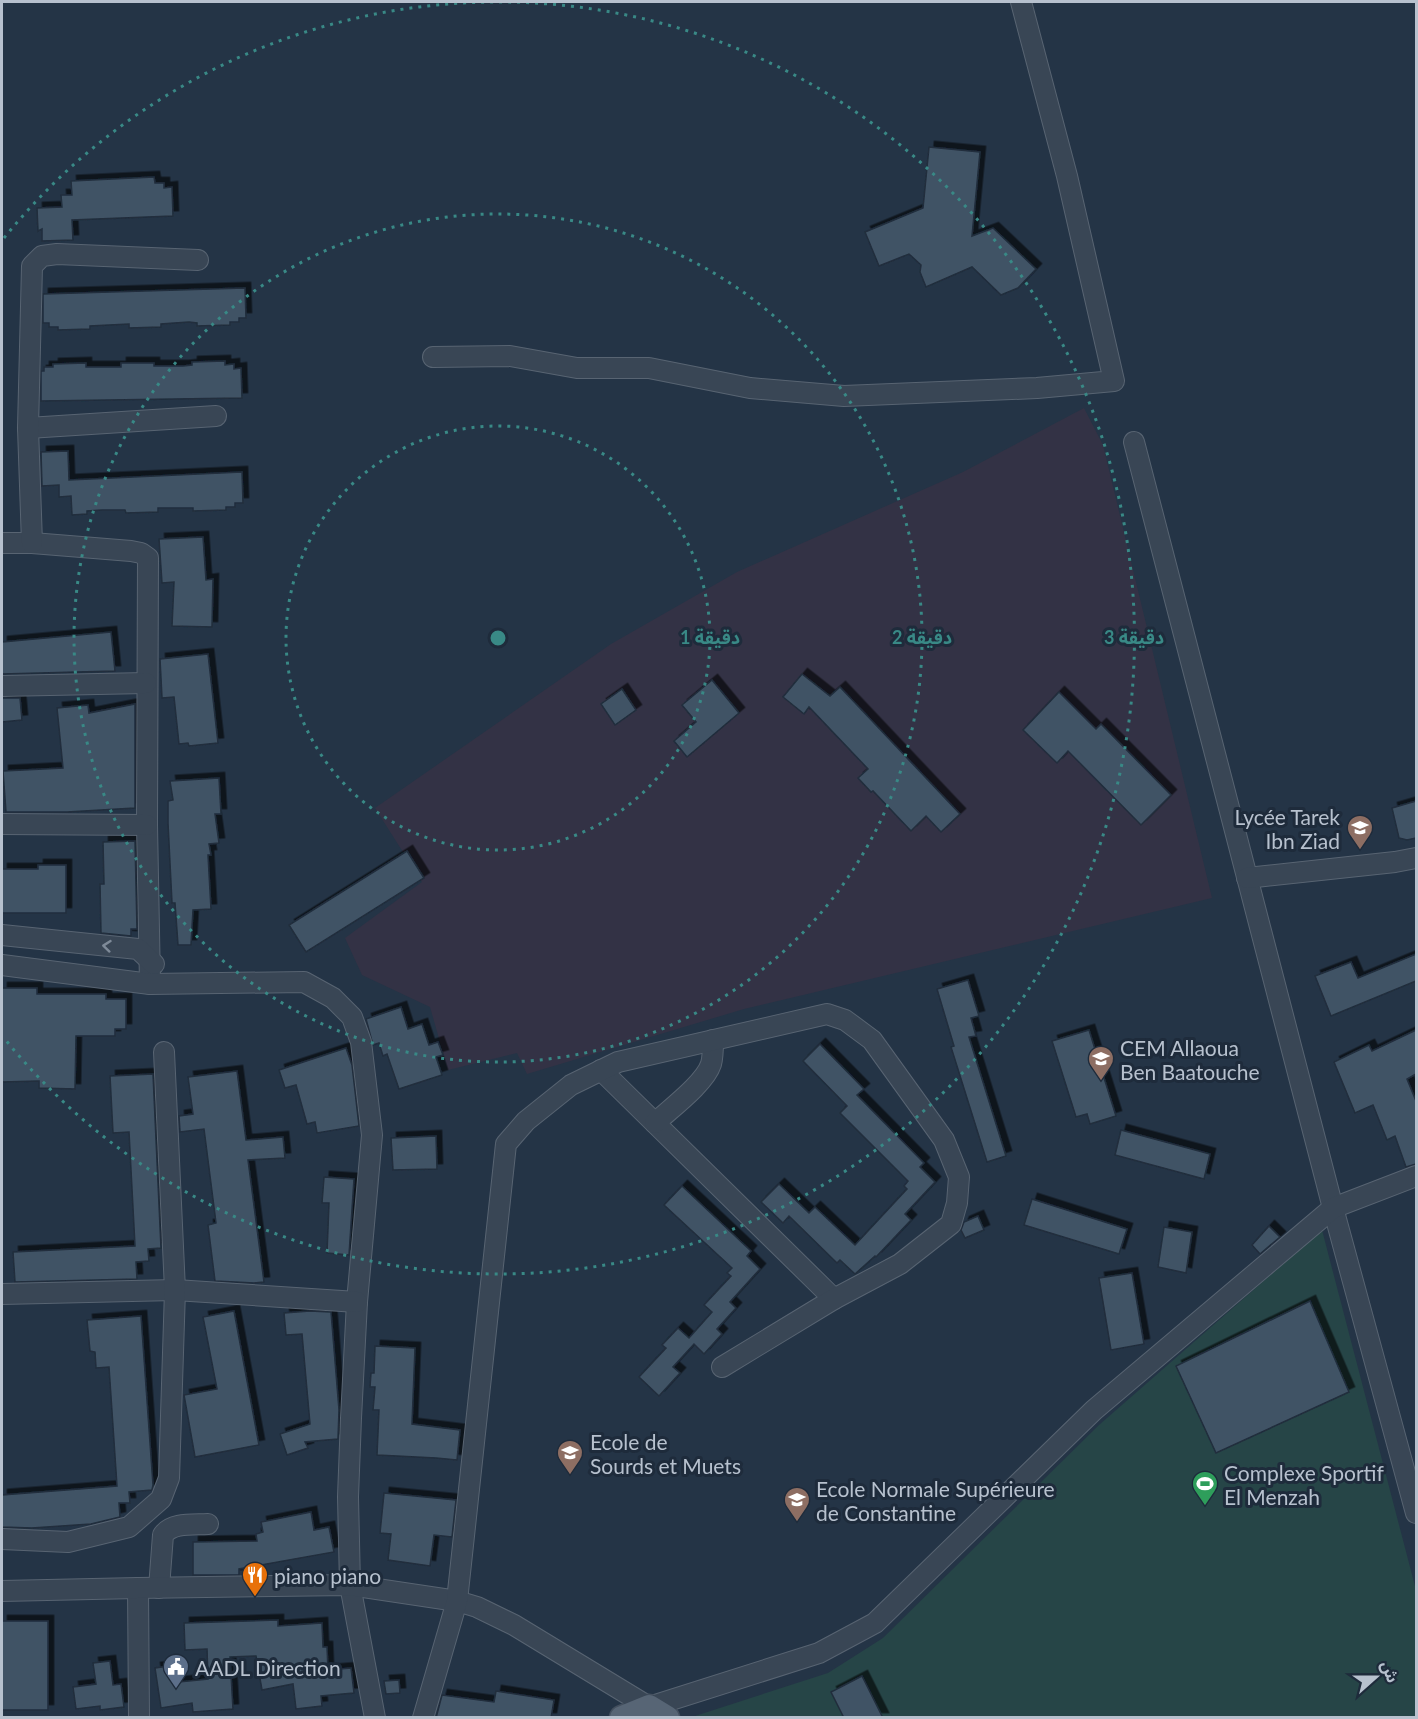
<svg xmlns="http://www.w3.org/2000/svg" width="1418" height="1719" viewBox="0 0 1418 1719" font-family="Lato,'Noto Sans Arabic',sans-serif">
	<style>
		.medical { fill: #333245 }
		.green { fill: #264547 }
		.building { fill: #405365; stroke: #202d3c; stroke-width: 1.5; filter: url(#shadow) }
		.lines { fill: none; stroke-linecap: round; stroke-linejoin: round }
		.minor-casing { stroke: #586472; stroke-width: 22 }
		.major-casing { stroke: #434f5e; stroke-width: 27 }
		.minor { stroke: #394655; stroke-width: 20 }
		.major { stroke: #576575; stroke-width: 24 }
		.oneway { stroke: #7e8a98 }
		.ring { fill: none; stroke: #398986; stroke-width: 3; stroke-dasharray: 3 6 }
		.labels { text-anchor: middle; dominant-baseline: central; stroke-width: 6; stroke-linejoin: round; paint-order: stroke }
		.poi-label { font-size: 21px; fill: #b7c1ce; stroke: #1e2b3b; text-anchor: start }
		.centre { fill: #398986; stroke: #1e2b3b; stroke-width: 3 }
		.ring-label { font-size: 18px; text-anchor: middle; font-weight: bold; fill: #398986; stroke: #1e2b3b; stroke-width: 6; stroke-linejoin: round; paint-order: stroke }
	</style>
	<defs>
		<filter id="shadow"><feDropShadow dx="5.5" dy="-5.5" stdDeviation="0" flood-color="#0009"/></filter>
	</defs>
	<rect width="100%" height="100%" fill="#243446"/>
	<polygon class="medical" points="1084,408 1103,445 1212,898 744,1009 527,1074 517,1053 448,1070 430,1007 362,975 345,938 422,882 375,808 611,644 737,572 963,472"/>
	<polygon class="green" points="1322,1230 1416,1590 1416,1717 692,1717 828,1673 883,1638 1099,1425"/>
	<g class="building">
		<polygon points="929,147 980,152 972,236 993,228 1036,269 1018,288 1001,295 972,267 926,287 920,272 921,265 909,254 879,266 865,232 923,208"/>
		<polygon points="154,177 155,183 164,183 164,188 172,187 173,216 72,220 73,240 42,241 42,229 38,231 37,208 62,207 61,195 72,195 71,181"/>
		<polygon points="245,288 246,318 239,318 239,322 230,322 230,325 197,326 197,323 189,322 161,324 161,327 129,328 129,324 90,326 90,329 58,330 58,327 49,327 49,323 43,323 43,294"/>
		<polygon points="225,361 225,365 234,364 234,369 241,368 242,398 41,401 41,371 44,371 44,367 53,367 53,364 86,363 86,367 121,367 121,363 154,363 154,366 183,366 192,365 192,362"/>
		<polygon points="68,451 69,480 242,472 243,503 235,503 235,507 226,507 226,510 193,511 193,508 158,508 158,512 126,513 125,510 102,510 87,511 87,514 72,515 71,496 59,497 59,485 42,486 41,452"/>
		<polygon points="203,537 206,580 213,579 212,627 172,626 174,582 162,583 159,539"/>
		<polygon points="111,632 115,671 2,674 2,642"/>
		<polygon points="208,654 218,743 189,746 188,743 179,744 174,697 162,698 160,659"/>
		<polygon points="802,674 830,696 840,687 960,814 941,832 926,816 911,831 873,791 871,792 858,778 868,769 809,707 804,714 783,697"/>
		<polygon points="712,680 739,713 687,757 674,741 696,722 682,705"/>
		<polygon points="622,689 636,710 615,725 601,704"/>
		<polygon points="1059,692 1096,729 1101,724 1171,795 1141,825 1068,751 1057,763 1023,730"/>
		<polygon points="2,698 20,698 22,720 2,722"/>
		<polygon points="135,704 135,808 67,812 6,812 3,771 63,768 57,708 88,705 89,713"/>
		<polygon points="219,778 221,814 215,814 219,843 209,844 211,855 208,855 211,909 193,910 191,945 178,945 175,903 172,903 168,823 168,801 173,800 170,781"/>
		<polygon points="1416,801 1416,838 1407,840 1399,838 1392,808"/>
		<polygon points="135,841 137,929 131,929 131,936 101,933 100,884 104,884 103,842"/>
		<polygon points="407,851 424,878 306,952 289,925"/>
		<polygon points="38,865 66,865 66,913 2,913 2,869 38,869"/>
		<polygon points="1416,954 1416,981 1331,1016 1315,976 1351,962 1358,978"/>
		<polygon points="968,980 979,1016 971,1018 976,1036 969,1037 1006,1156 987,1162 951,1047 954,1046 937,989"/>
		<polygon points="2,988 37,988 37,994 106,994 106,999 126,999 126,1029 115,1029 115,1036 76,1036 75,1089 39,1088 39,1081 2,1082"/>
		<polygon points="401,1007 408,1029 422,1024 429,1045 438,1042 443,1055 436,1057 442,1075 399,1089 387,1054 383,1056 379,1043 373,1045 366,1019"/>
		<polygon points="1089,1030 1116,1116 1090,1124 1087,1114 1076,1117 1052,1041"/>
		<polygon points="1416,1030 1416,1074 1407,1079 1416,1101 1416,1164 1406,1167 1395,1136 1387,1140 1373,1105 1355,1113 1334,1062 1369,1045 1372,1051"/>
		<polygon points="820,1044 864,1089 857,1095 924,1163 920,1167 935,1182 905,1214 911,1220 876,1257 875,1256 855,1274 840,1260 837,1263 789,1216 783,1223 761,1202 779,1184 809,1213 815,1207 855,1245 907,1189 904,1186 908,1181 840,1113 847,1106 803,1061"/>
		<polygon points="346,1048 352,1065 359,1126 317,1133 315,1122 307,1124 296,1085 285,1088 279,1070"/>
		<polygon points="237,1071 246,1140 283,1137 285,1158 248,1160 264,1282 254,1283 215,1281 208,1225 216,1223 204,1129 180,1132 179,1116 193,1114 188,1077"/>
		<polygon points="153,1074 161,1248 148,1249 149,1261 136,1262 137,1279 15,1282 13,1252 135,1246 129,1132 113,1133 110,1076"/>
		<polygon points="1121,1130 1210,1154 1204,1179 1115,1155"/>
		<polygon points="436,1136 437,1169 393,1170 391,1138"/>
		<polygon points="324,1177 354,1179 349,1255 327,1253 329,1203 322,1203"/>
		<polygon points="682,1186 751,1251 747,1256 760,1269 730,1302 736,1308 717,1329 722,1334 704,1354 694,1344 673,1367 680,1373 659,1396 639,1377 666,1348 662,1345 678,1328 689,1338 712,1312 704,1305 731,1276 727,1273 732,1268 664,1205"/>
		<polygon points="1032,1199 1127,1229 1119,1254 1024,1225"/>
		<polygon points="978,1216 984,1230 965,1238 961,1230 964,1222"/>
		<polygon points="1269,1226 1280,1237 1260,1254 1252,1245"/>
		<polygon points="1164,1227 1192,1232 1186,1273 1158,1267"/>
		<polygon points="1132,1273 1144,1344 1111,1350 1099,1278"/>
		<polygon points="1310,1301 1349,1392 1216,1453 1176,1366"/>
		<polygon points="234,1311 259,1445 195,1457 184,1395 217,1389 203,1317"/>
		<polygon points="310,1311 331,1312 339,1410 338,1439 305,1442 308,1448 287,1455 280,1434 310,1424 302,1334 286,1335 284,1313"/>
		<polygon points="141,1316 153,1485 152,1490 129,1492 130,1503 119,1503 120,1517 91,1524 32,1528 2,1527 2,1495 117,1486 109,1367 96,1368 95,1352 90,1351 87,1320"/>
		<polygon points="375,1346 415,1348 412,1424 460,1430 457,1460 436,1458 377,1455 379,1410 373,1410 375,1387 370,1387 371,1373 374,1373"/>
		<polygon points="384,1493 456,1500 452,1537 434,1535 430,1566 388,1560 391,1534 380,1533"/>
		<polygon points="311,1512 314,1530 329,1527 334,1552 239,1569 239,1575 193,1575 193,1542 257,1541 256,1534 263,1532 261,1522"/>
		<polygon points="278,1620 278,1626 322,1623 323,1647 327,1647 328,1670 351,1668 354,1693 321,1696 322,1706 296,1709 293,1684 262,1690 256,1656 230,1657 233,1709 193,1712 192,1703 161,1708 155,1668 176,1665 179,1682 208,1679 207,1649 185,1650 184,1623"/>
		<rect x="2" y="1621" width="46" height="89"/>
		<polygon points="110,1661 113,1685 121,1684 124,1707 100,1710 100,1706 76,1709 73,1687 96,1684 93,1663"/>
		<polygon points="862,1676 883,1718 844,1718 831,1692"/>
		<polygon points="399,1680 400,1693 386,1694 384,1681"/>
		<polygon points="496,1691 554,1700 551,1718 436,1718 442,1695 494,1702"/>
	</g>
	<g class="lines">
		<defs>
			<g id="minor">
				<polyline points="433,357 510,356 577,368 649,368 750,388 844,396 1037,388 1114,381 1067,176 1021,2"/>
				<polyline points="28,428 216,416"/>
				<polyline points="1134,442 1333,1208 1416,1513"/>
				<polyline points="2,543 32,543 131,551 141,553 148,558 147,825 150,984"/>
				<polyline points="32,543 28,428 32,266 42,256 57,254 198,260"/>
				<polyline points="2,686 146,683"/>
				<polyline points="2,824 147,825"/>
				<polyline points="1247,878 1395,862 1416,858"/>
				<polyline points="2,935 138,949 154,964"/>
				<polyline points="2,965 150,984 304,982 333,998 352,1017 361,1042 372,1135 357,1302 351,1418 348,1497 350,1585 375,1718"/>
				<polyline points="601,1070 834,1299"/>
				<path d="M655 1123C670 1109 705 1083 711 1064 713 1057 713 1048 713 1040"/>
				<polyline points="2,1294 175,1290 357,1302"/>
				<polyline points="2,1539 68,1542 129,1527 161,1499 169,1478 175,1290 164,1052"/>
				<polyline points="138,1588 139,1718"/>
				<path d="M159 1588 163 1535C172 1522 194 1525 208 1524"/>
				<polyline points="2,1591 138,1588 350,1585 457,1601 477,1607 514,1625 649,1707 819,1653 875,1623 1094,1410 1333,1208 1416,1176"/>
				<polyline points="423,1718 457,1601 506,1144 526,1121 571,1085 618,1062 827,1014 845,1020 872,1040 944,1140 959,1177 957,1203 951,1224 900,1264 834,1299 722,1367"/>
			</g>
			<polyline id="major" points="622,1718 649,1707 667,1718"/>
		</defs>
		<use href="#minor" class="minor-casing"/>
		<use href="#major" class="major-casing"/>
		<use href="#minor" class="minor"/>
		<use href="#major" class="major"/>
	</g>
	<defs><path id="oneway-chevron" d="M-2-3.5L2.5 0L-2 3.5" fill="none" stroke-width="1.6" stroke-linecap="round" stroke-linejoin="round" transform="scale(1.5)"/></defs>
	<use class="oneway" href="#oneway-chevron" transform="translate(107 946) rotate(-174)"/>
	<g class="ring">
		<circle cx="498" cy="638" r="212"/>
		<circle cx="498" cy="638" r="424"/>
		<path d="M4 238A636 636 0 1 1 4 1038"/>
	</g>
	<defs>
		<symbol id="school-pin" viewBox="-11 -11 22 30"><path d="M0 17L-7.5 6A9.5 9.5 0 1 1 7.5 6Z" fill="#8d6e63" stroke="#1e2b3b"/><path d="M0-5L7-2L0 1L-7-2ZM-4 1L0 2.5L4 1V4Q0 6-4 4Z" fill="#fff"/></symbol>
		<symbol id="stadium-pin" viewBox="-11 -11 22 30"><path d="M0 17L-7.5 6A9.5 9.5 0 1 1 7.5 6Z" fill="#2e9e5b" stroke="#1e2b3b"/><path d="M0-5a6.5 5 0 1 0 0 10a6.5 5 0 1 0 0-10ZM-3.5-1.8h7v3.6h-7Z" fill="#fff"/></symbol>
		<symbol id="university-pin" viewBox="-11 -11 22 30"><path d="M0 17L-7.5 6A9.5 9.5 0 1 1 7.5 6Z" fill="#8d6e63" stroke="#1e2b3b"/><path d="M0-5L7-2L0 1L-7-2ZM-4 1L0 2.5L4 1V4Q0 6-4 4Z" fill="#fff"/></symbol>
		<symbol id="restaurant-pin" viewBox="-11 -11 22 30"><path d="M0 17L-7.5 6A9.5 9.5 0 1 1 7.5 6Z" fill="#e8710a" stroke="#1e2b3b"/><path d="M-5-6h1v4h1v-4h1v4h1v-4h1v5L-1.5 .5V6h-2V.5L-5-1ZM5-6V6H3V1.5H1.5Q1.5-4 5-6Z" fill="#fff"/></symbol>
		<symbol id="civic-pin" viewBox="-11 -11 22 30"><path d="M0 17L-7.5 6A9.5 9.5 0 1 1 7.5 6Z" fill="#5c6f8a" stroke="#1e2b3b"/><path d="M-.6-6.5H3V-4.5H.6V-3L4-1V1h2V6H-6V1h2V-1L-.6-3ZM-1.2 2.5V6h2.4V2.5Z" fill="#fff"/></symbol>
	</defs>
	<g fill-rule="evenodd">
		<use href="#school-pin" x="1345" y="813" width="30" height="40"/>
		<use href="#school-pin" x="1086" y="1044" width="30" height="40"/>
		<use href="#school-pin" x="555" y="1438" width="30" height="40"/>
		<use href="#stadium-pin" x="1190" y="1469" width="30" height="40"/>
		<use href="#university-pin" x="782" y="1485" width="30" height="40"/>
		<use href="#restaurant-pin" x="240" y="1560" width="30" height="40"/>
		<use href="#civic-pin" x="161" y="1652" width="30" height="40"/>
	</g>
	<g class="labels">
		<g class="poi-label">
			<text x="1340" y="816" text-anchor="end">Lycée Tarek<tspan x="1340" dy="24">Ibn Ziad</tspan></text>
			<text x="1120" y="1047">CEM Allaoua<tspan x="1120" dy="24">Ben Baatouche</tspan></text>
			<text x="590" y="1441">Ecole de<tspan x="590" dy="24">Sourds et Muets</tspan></text>
			<text x="1224" y="1472">Complexe Sportif<tspan x="1224" dy="24">El Menzah</tspan></text>
			<text x="816" y="1488">Ecole Normale Supérieure<tspan x="816" dy="24">de Constantine</tspan></text>
			<text x="274" y="1575">piano piano</text>
			<text x="195" y="1667">AADL Direction</text>
		</g>
	</g>
	<circle cx="498" cy="638" r="9" class="centre"/>
	<g class="ring-label">
		<text x="710" y="644">1 دقيقة</text>
		<text x="922" y="644">2 دقيقة</text>
		<text x="1134" y="644">3 دقيقة</text>
	</g>
	<rect width="1418" height="1719" fill="none" stroke="#b7c1ce" stroke-width="6"/>
	<g transform="translate(1376 1677) rotate(69)" stroke="#1e2b3b" stroke-width="4.5" paint-order="stroke">
	<path d="M0-4.5L10 22L0 15L-10 22Z" fill="#b7c1ce"/>
	<text y="-9" font-size="16" font-weight="bold" text-anchor="middle" fill="#b7c1ce">ش</text>
	</g>
</svg>
